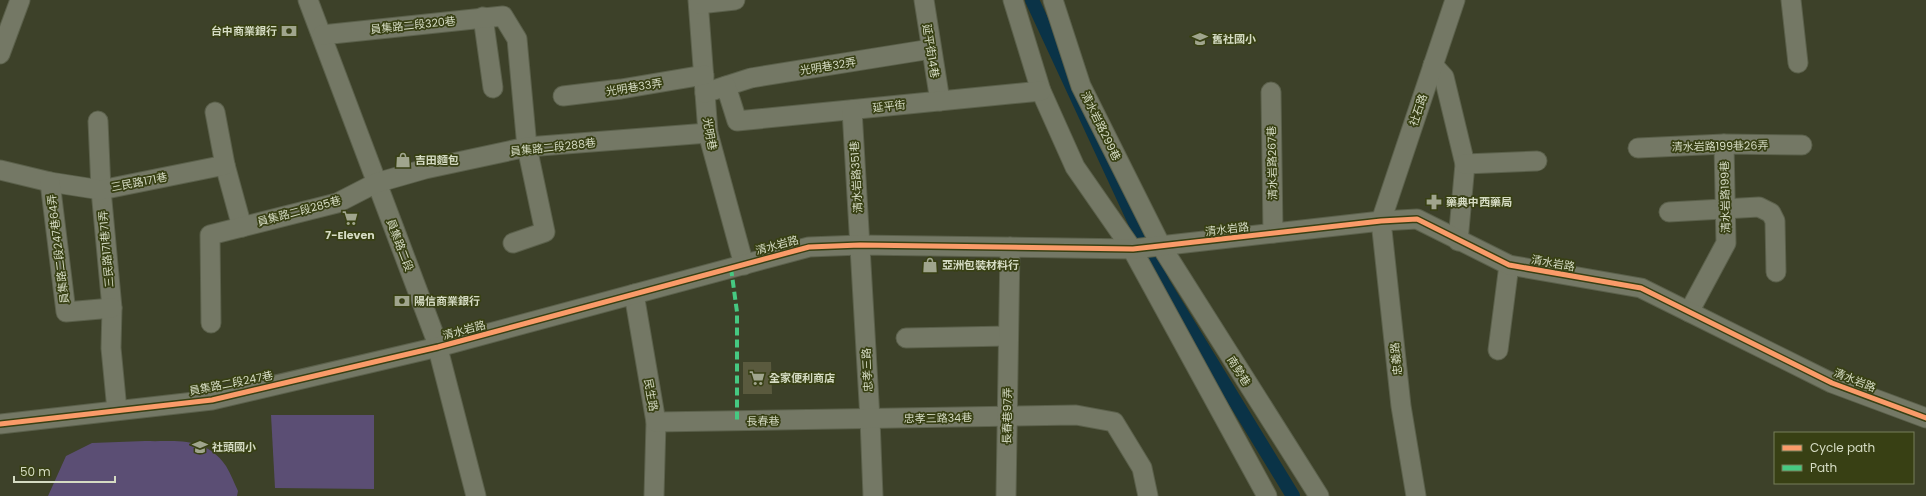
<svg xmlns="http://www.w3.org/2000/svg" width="1926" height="496" viewBox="0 0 1926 496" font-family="Poppins,'Noto Sans TC',sans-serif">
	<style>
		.green { fill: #5b4e74 }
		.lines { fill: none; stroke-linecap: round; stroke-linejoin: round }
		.canal { stroke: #0a3347; stroke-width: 14 }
		.building { fill: #5a5a3e }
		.minor-casing { stroke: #5b604b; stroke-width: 21 }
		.minor { stroke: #747865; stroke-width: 19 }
		.quiet { stroke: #46c982; stroke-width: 4; stroke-dasharray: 8 4; stroke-linecap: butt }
		.cycleway-casing { stroke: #384014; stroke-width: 8 }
		.cycleway { stroke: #fa9b69; stroke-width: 5 }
		.labels { text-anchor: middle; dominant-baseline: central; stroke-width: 3.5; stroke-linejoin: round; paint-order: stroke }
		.street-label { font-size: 11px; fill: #d5dbc3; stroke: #384014 }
		.poi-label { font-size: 11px; font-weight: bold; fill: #d5dbc3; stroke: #384014; text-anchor: start }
	</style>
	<rect width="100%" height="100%" fill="#3d4129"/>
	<g class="green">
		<polygon points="271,415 374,415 374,489 275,488"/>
		<path d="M145 441C177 442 205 436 226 466 231 474 234 483 238 491L237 496H48L66 456 92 443Z"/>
	</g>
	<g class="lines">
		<polyline class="canal" points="1032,0 1163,283 1293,496"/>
	</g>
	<polygon class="building" points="743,362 771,362 772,394 743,394"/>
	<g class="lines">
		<defs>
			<g id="minor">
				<polyline points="308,0 435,337 476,496"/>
				<polyline points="698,0 708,133 744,265"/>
				<polyline points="924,0 940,101"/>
				<polyline points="1013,0 1041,91 1075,167 1132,249 1267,496"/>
				<polyline points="1053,0 1081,86 1161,246 1319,496"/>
				<polyline points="1791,0 1798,63"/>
				<polyline points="699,4 735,0"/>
				<polyline points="483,17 493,88"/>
				<polyline points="322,35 503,16 517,39 527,147 545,232 513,243"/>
				<polyline points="0,54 20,0"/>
				<polyline points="1433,65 1444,77 1465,164 1458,241"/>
				<polyline points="726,86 751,78 931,49"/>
				<polyline points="1271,92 1273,233"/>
				<polyline points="705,93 726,86 737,121 1041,91"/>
				<polyline points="563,96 621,89 704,75"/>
				<polyline points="852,110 870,419 873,496"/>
				<polyline points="98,121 101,190 112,308 111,348 117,410"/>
				<polyline points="1638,148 1724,144 1802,145"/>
				<polyline points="1465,164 1537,161"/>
				<polyline points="225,165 242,227"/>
				<polyline points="0,170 50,182 101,190 225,165 215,112"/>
				<polyline points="50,182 66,312 112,308"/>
				<polyline points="1669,212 1759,207 1771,213 1775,221 1776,272"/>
				<polyline points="634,294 656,422 654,496"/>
				<polyline points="1689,312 1726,243 1724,144"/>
				<polyline points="211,323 210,235 337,203 376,183 425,169 527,147 708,133"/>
				<polyline points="906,338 1008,336"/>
				<polyline points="1498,350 1509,265"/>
				<polyline points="656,422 1076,415 1114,422 1142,468 1148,496"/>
				<polyline points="0,424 212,400 438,347 809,247 860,245 1133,249 1381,221 1417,219 1509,265 1641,288 1832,383 1926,418"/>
				<polyline points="1006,496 1010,247"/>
				<polyline points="1416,496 1401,406 1381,221 1455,0"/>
			</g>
		</defs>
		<use href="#minor" class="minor-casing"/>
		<use href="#minor" class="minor"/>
		<polyline class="quiet" points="731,268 737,312 737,421"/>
		<defs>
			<polyline id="cycleway" points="0,424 212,400 438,347 809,247 860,245 1133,249 1381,221 1417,219 1509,265 1641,288 1832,383 1926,418"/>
		</defs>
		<use href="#cycleway" class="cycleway-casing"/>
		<use href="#cycleway" class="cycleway"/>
	</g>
	<defs>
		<symbol id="bank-bare" viewBox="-9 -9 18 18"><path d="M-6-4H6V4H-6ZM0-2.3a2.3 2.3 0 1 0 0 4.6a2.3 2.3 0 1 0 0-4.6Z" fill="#a0a58d" stroke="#384014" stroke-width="2.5" paint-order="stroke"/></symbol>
		<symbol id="school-bare" viewBox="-9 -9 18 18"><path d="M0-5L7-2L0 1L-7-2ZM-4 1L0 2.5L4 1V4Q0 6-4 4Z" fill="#a0a58d" stroke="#384014" stroke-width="2.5" paint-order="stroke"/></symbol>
		<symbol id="shop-bare" viewBox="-9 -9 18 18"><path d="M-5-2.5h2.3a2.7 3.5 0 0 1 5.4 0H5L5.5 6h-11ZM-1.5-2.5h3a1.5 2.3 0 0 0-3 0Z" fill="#a0a58d" stroke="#384014" stroke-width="2.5" paint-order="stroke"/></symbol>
		<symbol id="pharmacy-bare" viewBox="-9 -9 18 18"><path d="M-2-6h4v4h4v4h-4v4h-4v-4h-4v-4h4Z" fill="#a0a58d" stroke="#384014" stroke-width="2.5" paint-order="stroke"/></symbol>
		<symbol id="supermarket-bare" viewBox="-9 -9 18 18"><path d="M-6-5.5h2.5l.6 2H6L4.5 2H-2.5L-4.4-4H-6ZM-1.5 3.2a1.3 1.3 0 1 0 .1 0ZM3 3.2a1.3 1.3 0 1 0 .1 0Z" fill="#a0a58d" stroke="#384014" stroke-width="2.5" paint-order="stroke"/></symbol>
	</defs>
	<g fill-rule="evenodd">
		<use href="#bank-bare" x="278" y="20" width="22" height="22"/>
		<use href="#school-bare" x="1189" y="28" width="22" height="22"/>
		<use href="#shop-bare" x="392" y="149" width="22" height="22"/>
		<use href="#pharmacy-bare" x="1423" y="191" width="22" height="22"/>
		<use href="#supermarket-bare" x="339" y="207" width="22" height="22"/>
		<use href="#shop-bare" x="919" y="254" width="22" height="22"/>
		<use href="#bank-bare" x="391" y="290" width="22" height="22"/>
		<use href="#supermarket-bare" x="746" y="367" width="22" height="22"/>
		<use href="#school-bare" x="189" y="436" width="22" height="22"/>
	</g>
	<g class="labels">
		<g class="street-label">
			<text transform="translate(413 25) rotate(-6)">員集路二段320巷</text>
			<text transform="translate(931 51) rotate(81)">延平街14巷</text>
			<text transform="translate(828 66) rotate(-9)">光明巷32弄</text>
			<text transform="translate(634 87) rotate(-9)">光明巷33弄</text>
			<text transform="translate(889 106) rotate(-6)">延平街</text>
			<text transform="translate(1418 110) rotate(-71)">社石路</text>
			<text transform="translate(1101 126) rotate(64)">清水岩路299巷</text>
			<text transform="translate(710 134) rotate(80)">光明巷</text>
			<text transform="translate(1720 146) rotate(-1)">清水岩路199巷26弄</text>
			<text transform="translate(553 147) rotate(-6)">員集路二段288巷</text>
			<text transform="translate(1272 163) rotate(-91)">清水岩路267巷</text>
			<text transform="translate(856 177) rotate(-93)">清水岩路351巷</text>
			<text transform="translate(139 182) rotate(-11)">三民路171巷</text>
			<text transform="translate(1725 197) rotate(-91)">清水岩路199巷</text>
			<text transform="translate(299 211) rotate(-15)">員集路二段285巷</text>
			<text transform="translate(1227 229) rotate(-7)">清水岩路</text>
			<text transform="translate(400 245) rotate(69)">員集路二段</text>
			<text transform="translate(777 245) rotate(-15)">清水岩路</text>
			<text transform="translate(58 249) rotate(-97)">員集路二段247巷64弄</text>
			<text transform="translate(106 249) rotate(-95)">三民路171巷71弄</text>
			<text transform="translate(1553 263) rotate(10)">清水岩路</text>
			<text transform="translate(464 330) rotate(-15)">清水岩路</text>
			<text transform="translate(1396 359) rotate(-96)">忠義路</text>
			<text transform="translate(867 370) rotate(-93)">忠孝三路</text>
			<text transform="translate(1239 371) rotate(58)">南勢巷</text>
			<text transform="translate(1855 380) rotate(22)">清水岩路</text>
			<text transform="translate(231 383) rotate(-11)">員集路二段247巷</text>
			<text transform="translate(651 395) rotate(80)">民生路</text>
			<text transform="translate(1007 416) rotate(-89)">長春巷97弄</text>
			<text transform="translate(938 418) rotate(-1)">忠孝三路34巷</text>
			<text transform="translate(763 421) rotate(-1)">長春巷</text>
		</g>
		<g class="poi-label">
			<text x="277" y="31" text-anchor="end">台中商業銀行</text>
			<text x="1212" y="39">舊社國小</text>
			<text x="415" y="160">吉田麵包</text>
			<text x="1446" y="202">藥典中西藥局</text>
			<text x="350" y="235" text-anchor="middle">7-Eleven</text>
			<text x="942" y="265">亞洲包裝材料行</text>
			<text x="414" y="301">陽信商業銀行</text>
			<text x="769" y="378">全家便利商店</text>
			<text x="212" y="447">社頭國小</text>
		</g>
	</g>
	<rect x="1774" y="432" width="140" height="52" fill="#384014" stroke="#777e5a"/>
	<rect x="1782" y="445" width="20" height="6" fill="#fa9b69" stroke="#777e5a"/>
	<text x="1810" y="452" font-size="12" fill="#d5dbc3">Cycle path</text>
	<rect x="1782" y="465" width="20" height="6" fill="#46c982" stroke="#777e5a"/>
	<text x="1810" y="472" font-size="12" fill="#d5dbc3">Path</text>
	<path d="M14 476v6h101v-6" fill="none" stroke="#d5dbc3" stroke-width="2"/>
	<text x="20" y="476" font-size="12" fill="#d5dbc3" stroke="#384014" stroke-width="3" paint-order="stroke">50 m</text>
</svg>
